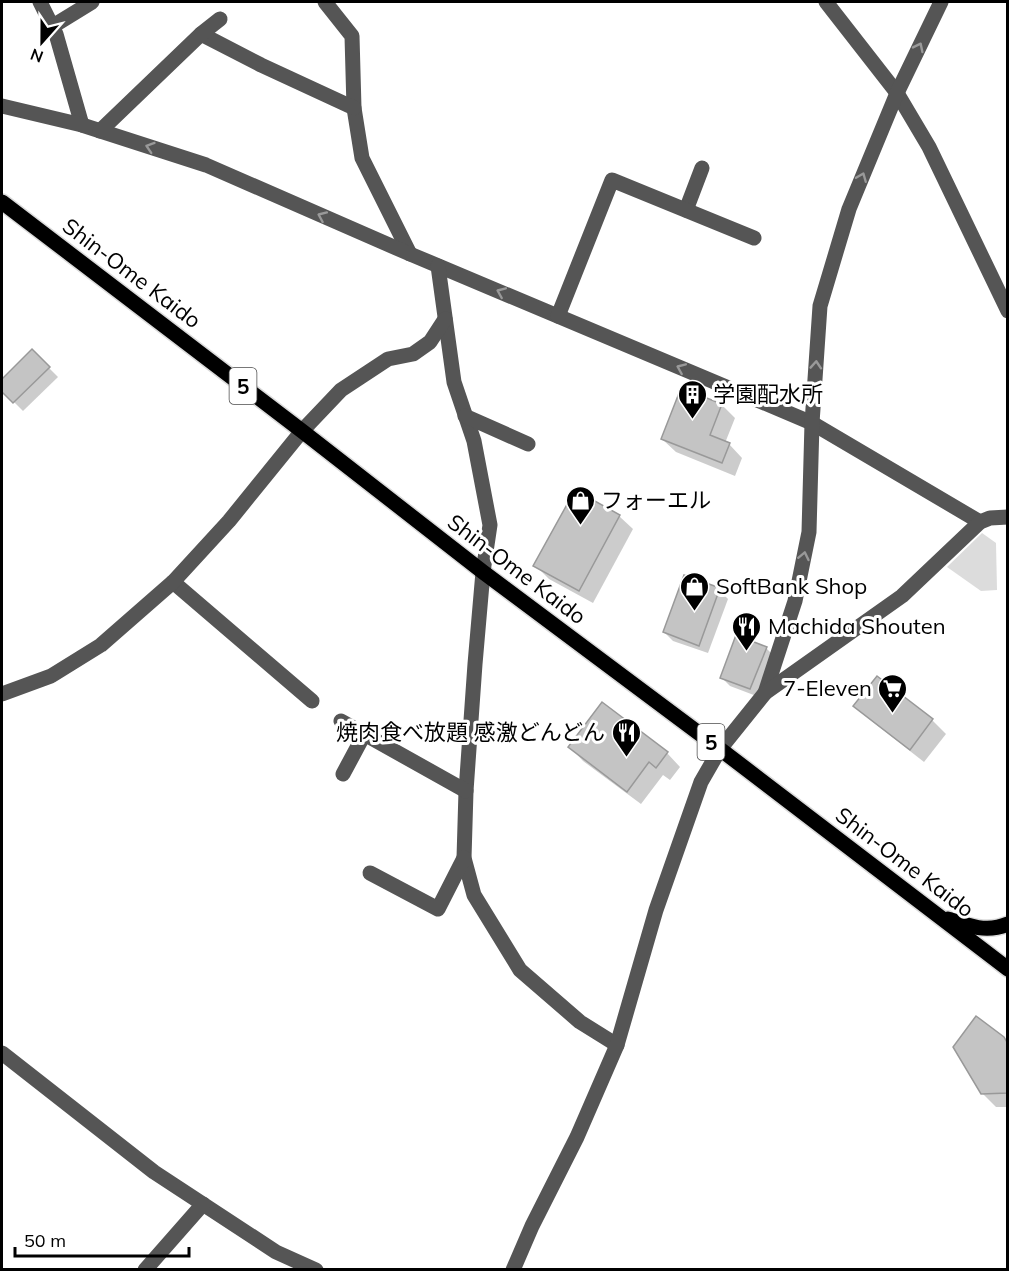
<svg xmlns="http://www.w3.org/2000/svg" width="1009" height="1271" viewBox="0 0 1009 1271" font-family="Mulish,'Noto Sans JP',sans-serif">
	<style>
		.green { fill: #dcdcdc }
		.shadow { fill: #0003 }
		.building { fill: #c4c4c4; stroke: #999; stroke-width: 1.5 }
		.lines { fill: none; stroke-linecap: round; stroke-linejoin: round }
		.major-casing { stroke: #dbdbdb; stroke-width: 18 }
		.minor { stroke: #555; stroke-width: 15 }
		.major { stroke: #000; stroke-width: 15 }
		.oneway { stroke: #999 }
		.labels { text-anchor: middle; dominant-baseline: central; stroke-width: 6; stroke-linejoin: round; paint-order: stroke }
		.shield { fill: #fff; stroke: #4c4c4c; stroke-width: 1.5 }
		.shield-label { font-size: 21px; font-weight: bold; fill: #000 }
		.street-label { font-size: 22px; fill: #000; stroke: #fff }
		.poi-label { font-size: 22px; fill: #000; stroke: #fff; text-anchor: start }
	</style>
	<rect width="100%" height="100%" fill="#fff"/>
	<polygon class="green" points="982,533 996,543 997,590 981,591 947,567"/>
	<g class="shadow">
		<polygon points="32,351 58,377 23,411 2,390 2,381"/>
		<polygon points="722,405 735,418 725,443 729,444 742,458 735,476 676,452 662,439"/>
		<polygon points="619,516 633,529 593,603 549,579 535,565"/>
		<polygon points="719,590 728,599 708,653 673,641 664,632"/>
		<polygon points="766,648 775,657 759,697 730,686 721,677"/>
		<polygon points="877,678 932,720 946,734 924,762 869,719 855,706"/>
		<polygon points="570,747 667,753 680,767 670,780 663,775 641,804 583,761"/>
		<polygon points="1003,1038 1008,1043 1008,1107 996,1107 983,1094"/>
	</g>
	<g class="building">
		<polygon points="32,349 50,367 13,403 2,392 2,379"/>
		<polygon points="681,388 722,404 710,435 730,443 722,463 661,439"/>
		<polygon points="575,490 620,515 579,591 533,566"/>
		<polygon points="684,575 720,588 699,646 663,632"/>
		<polygon points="736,635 767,647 750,689 720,678"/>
		<polygon points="877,676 933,719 910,750 853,706"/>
		<polygon points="602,702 668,752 656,768 649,762 627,792 568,747"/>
		<polygon points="976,1016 1004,1037 1008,1044 1008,1093 981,1094 953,1047"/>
	</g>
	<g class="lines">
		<defs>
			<g id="major">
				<polyline points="2,202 302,431 483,572 720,749 1008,969"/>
				<path d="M948 919C968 926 987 933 1008 924"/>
			</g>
		</defs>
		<use href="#major" class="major-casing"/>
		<g class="minor">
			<polyline points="40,2 56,34 82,125"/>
			<polyline points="325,2 352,36 354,108 362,158 410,254"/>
			<polyline points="826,2 897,93 929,147 1008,311"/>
			<polyline points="53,26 92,2"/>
			<polyline points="201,34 261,65 354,108"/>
			<polyline points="2,106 82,125 206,165 410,254 812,423 980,522"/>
			<polyline points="100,131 201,34 220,19"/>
			<polyline points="686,210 702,168"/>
			<polyline points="438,266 454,382 474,441 490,525 483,572 475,664 466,791 464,858 474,895 520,970 580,1022 617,1045"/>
			<polyline points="558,316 612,180 754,238"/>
			<polyline points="465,416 528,444"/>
			<polyline points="173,582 312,701"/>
			<polyline points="765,693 795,601 809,532 812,423 820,306 849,209 897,93 941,2"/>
			<polyline points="2,694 51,676 101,645 173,582 229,521 302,431 341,390 388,359 413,354 430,342 445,319"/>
			<polyline points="341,721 466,791"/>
			<polyline points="343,774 365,733"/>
			<polyline points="370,873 438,909 464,858"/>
			<polyline points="2,1053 154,1172 276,1252 316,1270"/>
			<polyline points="145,1270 203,1204"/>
			<polyline points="513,1270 532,1226 577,1137 617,1045 656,910 701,782 720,749 765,693 902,596 980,522 990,518 1008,517"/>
		</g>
		<use href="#major" class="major"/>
	</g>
	<defs><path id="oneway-chevron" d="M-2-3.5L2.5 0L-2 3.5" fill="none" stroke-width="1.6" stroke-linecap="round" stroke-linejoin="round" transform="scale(1.5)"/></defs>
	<g class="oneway">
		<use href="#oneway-chevron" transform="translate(919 47) rotate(-64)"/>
		<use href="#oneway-chevron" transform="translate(150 147) rotate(-162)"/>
		<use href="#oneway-chevron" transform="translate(862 177) rotate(-68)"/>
		<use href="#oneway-chevron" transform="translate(322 216) rotate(-156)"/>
		<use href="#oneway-chevron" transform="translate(501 292) rotate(-157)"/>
		<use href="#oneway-chevron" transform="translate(816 365) rotate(-86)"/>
		<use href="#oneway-chevron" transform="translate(681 368) rotate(-157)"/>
		<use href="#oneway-chevron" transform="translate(804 556) rotate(-78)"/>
	</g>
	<defs>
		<symbol id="building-pin" viewBox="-11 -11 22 30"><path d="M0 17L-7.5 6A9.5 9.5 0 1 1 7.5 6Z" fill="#000" stroke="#fff"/><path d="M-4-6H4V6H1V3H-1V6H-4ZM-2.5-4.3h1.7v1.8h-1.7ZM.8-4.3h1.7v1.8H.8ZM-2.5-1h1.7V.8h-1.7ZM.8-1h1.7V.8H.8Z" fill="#fff"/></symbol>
		<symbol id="shop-pin" viewBox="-11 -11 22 30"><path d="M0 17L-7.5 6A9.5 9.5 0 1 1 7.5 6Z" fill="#000" stroke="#fff"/><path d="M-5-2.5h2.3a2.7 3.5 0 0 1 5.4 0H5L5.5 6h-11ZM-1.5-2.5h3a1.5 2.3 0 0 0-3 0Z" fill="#fff"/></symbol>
		<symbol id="restaurant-pin" viewBox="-11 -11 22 30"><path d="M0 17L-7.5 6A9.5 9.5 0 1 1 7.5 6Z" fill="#000" stroke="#fff"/><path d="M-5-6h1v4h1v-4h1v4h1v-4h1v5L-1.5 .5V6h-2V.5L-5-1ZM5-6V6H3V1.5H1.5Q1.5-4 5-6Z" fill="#fff"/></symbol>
		<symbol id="supermarket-pin" viewBox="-11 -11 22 30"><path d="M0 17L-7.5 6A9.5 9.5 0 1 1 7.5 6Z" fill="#000" stroke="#fff"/><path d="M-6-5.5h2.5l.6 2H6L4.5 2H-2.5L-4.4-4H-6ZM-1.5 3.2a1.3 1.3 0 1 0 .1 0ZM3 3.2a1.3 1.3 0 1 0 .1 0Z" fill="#fff"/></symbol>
	</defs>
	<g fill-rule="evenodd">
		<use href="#building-pin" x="676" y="378" width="33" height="45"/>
		<use href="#shop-pin" x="564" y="484" width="33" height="45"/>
		<use href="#shop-pin" x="678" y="570" width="33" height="45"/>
		<use href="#restaurant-pin" x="730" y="610" width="33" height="45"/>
		<use href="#supermarket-pin" x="876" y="672" width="33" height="45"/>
		<use href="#restaurant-pin" x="610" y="716" width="33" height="45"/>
	</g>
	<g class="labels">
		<g class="shield">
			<rect x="229.5" y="368" width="27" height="36" rx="4.5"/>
			<rect x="697.5" y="724" width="27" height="36" rx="4.5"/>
		</g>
		<g class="shield-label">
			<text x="243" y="386">5</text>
			<text x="711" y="742">5</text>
		</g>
		<g class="street-label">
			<text transform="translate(132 273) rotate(37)">Shin-Ome Kaido</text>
			<text transform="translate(517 569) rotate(37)">Shin-Ome Kaido</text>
			<text transform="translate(905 862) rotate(37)">Shin-Ome Kaido</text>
		</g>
		<g class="poi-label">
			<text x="713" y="394">学園配水所</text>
			<text x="601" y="500">フォーエル</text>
			<text x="716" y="586">SoftBank Shop</text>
			<text x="768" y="626">Machida Shouten</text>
			<text x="872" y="688" text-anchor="end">7-Eleven</text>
			<text x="605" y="732" text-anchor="end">焼肉食べ放題 感激どんどん</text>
		</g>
	</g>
	<rect width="1009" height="1271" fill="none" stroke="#000000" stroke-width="6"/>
	<g transform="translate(42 42) rotate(201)" stroke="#ffffff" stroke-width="4.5" paint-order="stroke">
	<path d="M0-4.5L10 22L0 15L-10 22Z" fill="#000000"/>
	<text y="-9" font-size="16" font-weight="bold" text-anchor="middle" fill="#000000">N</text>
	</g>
	<path d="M15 1247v9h174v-9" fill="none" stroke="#000000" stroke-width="3"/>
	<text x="24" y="1247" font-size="18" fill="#000000" stroke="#ffffff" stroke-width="4.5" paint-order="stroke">50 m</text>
</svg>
